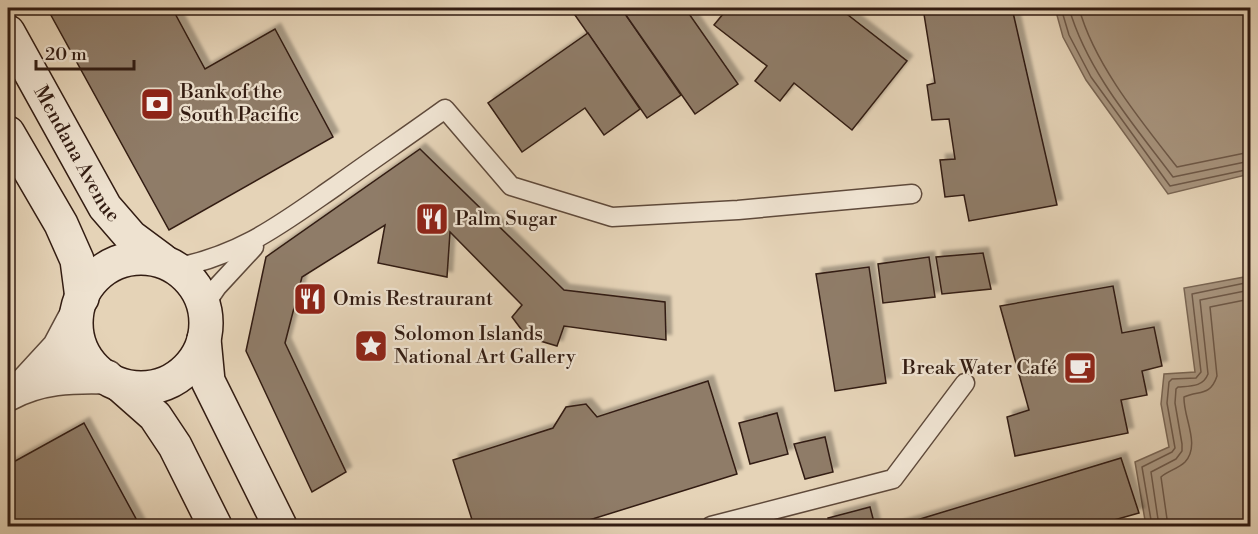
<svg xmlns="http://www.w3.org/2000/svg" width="1258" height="534" viewBox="0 0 1258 534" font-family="'Libre Bodoni',serif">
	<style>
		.water { fill: #a8957f; stroke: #796553; stroke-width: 1.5 }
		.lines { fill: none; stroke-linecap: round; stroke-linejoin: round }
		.shore { stroke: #6d5848; stroke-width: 1.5 }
		.building { fill: #8f7b68; stroke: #321c12; stroke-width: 1.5; filter: url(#shadow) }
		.service-casing { stroke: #5f4a3b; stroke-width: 21 }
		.tertiary-casing { stroke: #5f4a3b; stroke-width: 36 }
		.secondary-casing { stroke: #321c12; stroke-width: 36 }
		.service { stroke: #eee2d0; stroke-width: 18 }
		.tertiary { stroke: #eee2d0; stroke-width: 33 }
		.secondary { stroke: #eee2d0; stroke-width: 33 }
		.labels { text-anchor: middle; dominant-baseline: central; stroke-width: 4.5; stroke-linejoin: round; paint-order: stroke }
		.poi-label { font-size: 20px; fill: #321c12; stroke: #eee2d0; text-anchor: start }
		.street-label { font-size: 20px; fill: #321c12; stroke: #eee2d0 }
	</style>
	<defs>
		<filter id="shadow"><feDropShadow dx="5.5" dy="-5.5" stdDeviation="1.5" flood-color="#0004"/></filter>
	</defs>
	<rect width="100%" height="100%" fill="#e5d3b7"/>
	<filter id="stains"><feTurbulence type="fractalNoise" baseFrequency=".00333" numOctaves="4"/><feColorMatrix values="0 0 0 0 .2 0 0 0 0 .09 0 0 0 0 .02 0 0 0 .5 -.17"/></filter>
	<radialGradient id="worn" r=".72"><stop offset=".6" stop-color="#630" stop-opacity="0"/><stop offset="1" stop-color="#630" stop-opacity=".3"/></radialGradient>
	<g class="water">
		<polygon points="1055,8 1250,8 1250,174 1168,194 1086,80 1063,37"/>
		<polygon points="1250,276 1250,526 1146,526 1135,462 1169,447 1161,404 1164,374 1195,372 1184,288"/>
	</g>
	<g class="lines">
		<g class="shore">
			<polyline points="1061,8 1069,35 1091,77 1170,186 1250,169"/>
			<path d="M1069 8C1087 71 1134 125 1173 177L1250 161"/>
			<path d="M1079 8C1094 64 1141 121 1177 167L1250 152"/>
			<polyline points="1152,526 1142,467 1172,452 1175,448 1167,403 1169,382 1172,379 1196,378 1201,372 1192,294 1250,282"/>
			<path d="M1159 526 1151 472 1176 459 1182 451V444L1175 403 1176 389 1178 387C1191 386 1203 387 1208 374L1200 300 1250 290"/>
			<path d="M1168 526 1161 477C1167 471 1178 469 1185 462 1201 445 1183 417 1184 397 1199 390 1210 397 1217 376L1210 307 1250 299"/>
		</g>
	</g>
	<g class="building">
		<polygon points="47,8 172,8 205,69 275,29 333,137 169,230"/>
		<polygon points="570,8 621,8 681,95 647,118"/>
		<polygon points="621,8 685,8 738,84 695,114"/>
		<polygon points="728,8 839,8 907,61 852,130 794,83 780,101 755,81 767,66 714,25"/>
		<polygon points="923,8 1012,8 1057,205 969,221 964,195 945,197 940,160 955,159 949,119 932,120 927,85 935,83"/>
		<polygon points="588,33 640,109 604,135 585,108 522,152 488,103"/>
		<polygon points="420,149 564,290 665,302 666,340 564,326 557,346 527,337 512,317 522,305 450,232 447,277 378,263 385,225 302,277 285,343 346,472 312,492 246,351 266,257"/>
		<polygon points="983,253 991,289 942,294 936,257"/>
		<polygon points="929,257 935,297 883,303 878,264"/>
		<polygon points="869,267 886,383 835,391 816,274"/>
		<polygon points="1113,286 1122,333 1154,327 1162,366 1142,371 1147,395 1121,400 1128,433 1015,456 1007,417 1029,410 1000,306"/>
		<polygon points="708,381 737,474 570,526 474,526 453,460 553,428 566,407 586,404 597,417"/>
		<polygon points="777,413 788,454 750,464 739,423"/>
		<polygon points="84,423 140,526 14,526 8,514 8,465"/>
		<polygon points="825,437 833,472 805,479 794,444"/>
		<polygon points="1121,458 1139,513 1093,526 897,526"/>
		<polygon points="870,507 875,526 830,526 828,518"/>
	</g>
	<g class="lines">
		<defs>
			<g id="service">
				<path d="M174 268C242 255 281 224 336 186 372 160 409 135 445 109L511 186 612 217 738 210 912 194"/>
				<polyline points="204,306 217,287 254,247"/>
				<polyline points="711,526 893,479 965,383"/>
			</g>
			<g id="tertiary">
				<polyline points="25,385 59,348 76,316"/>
				<path d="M8 394C40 377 71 376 107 377"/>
			</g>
			<g id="secondary">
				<path id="s1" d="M8 32 105 207 131 237 162 260"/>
				<polyline points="8,133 61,224 77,260 82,298"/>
				<circle cx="141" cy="323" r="65"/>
				<polyline points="204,339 208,381 280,526"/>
				<polyline points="121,386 155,416 175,446 215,526"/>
			</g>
		</defs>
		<use href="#service" class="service-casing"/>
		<use href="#tertiary" class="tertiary-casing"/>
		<use href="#secondary" class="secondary-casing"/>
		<use href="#service" class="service"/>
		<use href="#tertiary" class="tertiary"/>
		<use href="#secondary" class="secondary"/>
	</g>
	<defs>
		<symbol id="bank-square" viewBox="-11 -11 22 22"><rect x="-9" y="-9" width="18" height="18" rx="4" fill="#8f2418" stroke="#eee2d0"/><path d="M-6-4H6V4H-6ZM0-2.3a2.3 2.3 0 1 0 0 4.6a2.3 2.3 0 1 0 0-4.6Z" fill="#fff"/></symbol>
		<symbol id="restaurant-square" viewBox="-11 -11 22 22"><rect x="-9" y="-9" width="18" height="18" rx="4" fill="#8f2418" stroke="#eee2d0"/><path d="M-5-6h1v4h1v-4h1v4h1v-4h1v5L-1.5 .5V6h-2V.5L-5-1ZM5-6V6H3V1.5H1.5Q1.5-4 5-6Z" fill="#fff"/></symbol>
		<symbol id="sight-square" viewBox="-11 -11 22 22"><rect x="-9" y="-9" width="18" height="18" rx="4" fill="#8f2418" stroke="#eee2d0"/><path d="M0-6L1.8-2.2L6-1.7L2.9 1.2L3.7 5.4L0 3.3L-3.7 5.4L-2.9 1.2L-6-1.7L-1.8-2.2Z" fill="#fff"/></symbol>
		<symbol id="cafe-square" viewBox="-11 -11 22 22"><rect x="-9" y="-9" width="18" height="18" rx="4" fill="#8f2418" stroke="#eee2d0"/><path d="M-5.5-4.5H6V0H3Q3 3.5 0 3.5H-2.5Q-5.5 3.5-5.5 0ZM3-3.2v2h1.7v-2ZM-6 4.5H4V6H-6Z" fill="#fff"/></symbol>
	</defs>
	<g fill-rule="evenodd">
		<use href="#bank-square" x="138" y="85" width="38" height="38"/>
		<use href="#restaurant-square" x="413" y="200" width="38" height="38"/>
		<use href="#restaurant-square" x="291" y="280" width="38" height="38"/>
		<use href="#sight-square" x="352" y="327" width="38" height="38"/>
		<use href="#cafe-square" x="1061" y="349" width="38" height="38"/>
	</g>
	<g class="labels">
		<g class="poi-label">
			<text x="180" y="92">Bank of the<tspan x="180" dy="23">South Pacific</tspan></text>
			<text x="455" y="219">Palm Sugar</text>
			<text x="333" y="299">Omis Restraurant</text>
			<text x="394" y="334">Solomon Islands<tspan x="394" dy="23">National Art Gallery</tspan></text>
			<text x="1057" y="368" text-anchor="end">Break Water Café</text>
		</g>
		<g class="street-label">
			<text stroke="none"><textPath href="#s1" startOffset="140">Mendana Avenue</textPath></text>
		</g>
	</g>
	<rect width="1258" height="534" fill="none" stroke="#e5d3b7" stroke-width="30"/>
	<rect x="9" y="9" width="1240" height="516" fill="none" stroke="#321c12" stroke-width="3"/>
	<rect x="15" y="15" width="1228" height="504" fill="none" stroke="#321c12" stroke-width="1.5"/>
	<path d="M36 60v9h98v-9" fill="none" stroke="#321c12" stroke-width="3"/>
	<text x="45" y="60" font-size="18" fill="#321c12" stroke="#eee2d0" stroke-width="4.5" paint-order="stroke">20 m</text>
	<rect width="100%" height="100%" filter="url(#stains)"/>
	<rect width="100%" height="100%" fill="url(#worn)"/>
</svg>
